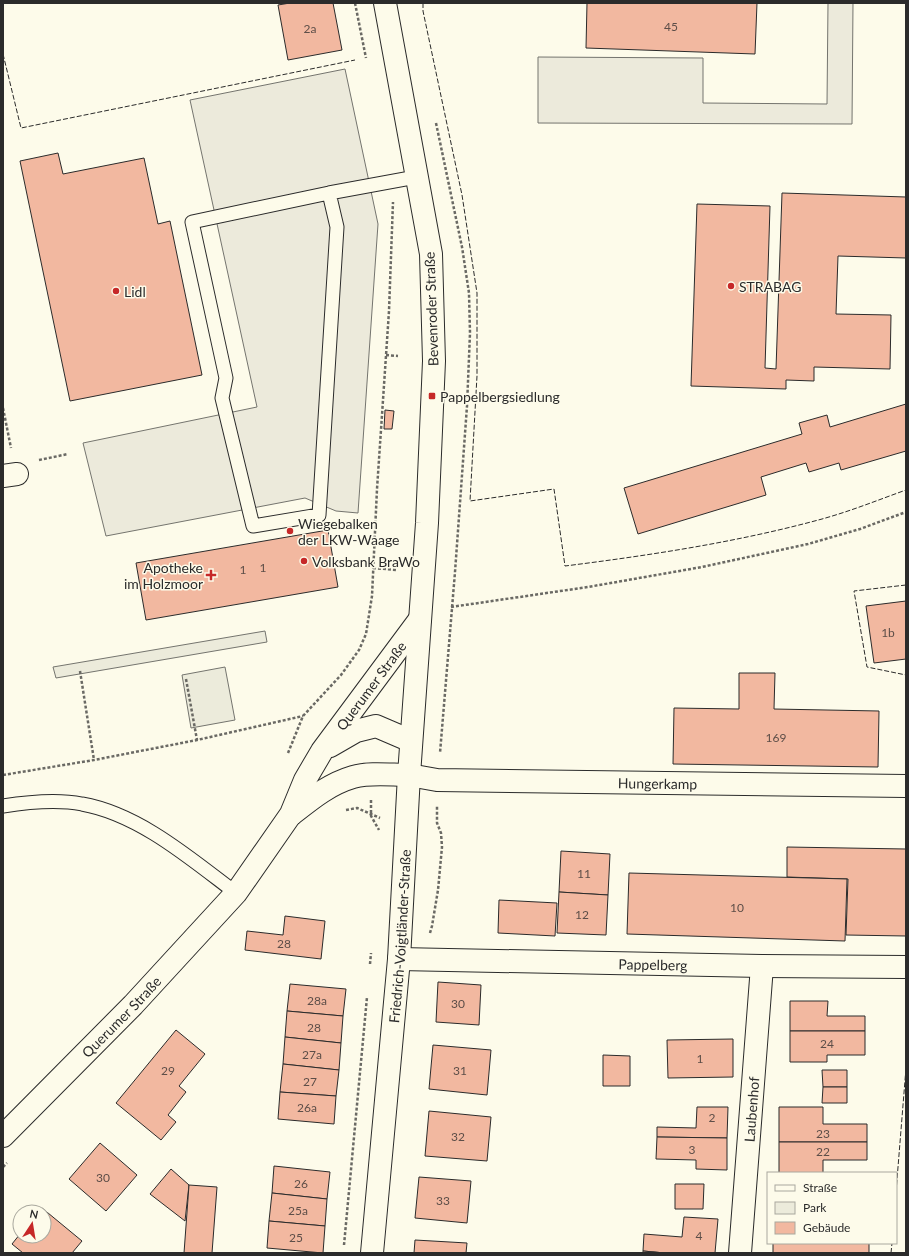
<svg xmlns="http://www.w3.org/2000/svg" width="909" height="1256" viewBox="0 0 909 1256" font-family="Lato,sans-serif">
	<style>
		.green { fill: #ecebdb; stroke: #74746e }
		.parking { fill: #eceadb; stroke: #74746e }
		.building { fill: #f2b8a0; stroke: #2b2b2b }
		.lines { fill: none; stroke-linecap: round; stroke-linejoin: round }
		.service-casing { stroke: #2b2b2b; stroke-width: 15 }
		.minor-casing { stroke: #2b2b2b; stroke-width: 24 }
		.tertiary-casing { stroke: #2b2b2b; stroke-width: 24 }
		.secondary-casing { stroke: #2b2b2b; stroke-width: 24 }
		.path { stroke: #6a6964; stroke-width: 2.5; stroke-dasharray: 3 2; stroke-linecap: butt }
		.service { stroke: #fdfbea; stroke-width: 13 }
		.minor { stroke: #fdfbea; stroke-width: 22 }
		.tertiary { stroke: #fdfbea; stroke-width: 22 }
		.secondary { stroke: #fdfbea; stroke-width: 22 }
		.fence { stroke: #2b2b2b; stroke-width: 1; stroke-dasharray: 5 2; stroke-linecap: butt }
		.poi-dot { fill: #c62828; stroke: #fdfbea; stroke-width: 1.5 }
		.labels { text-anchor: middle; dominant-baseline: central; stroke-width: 3; stroke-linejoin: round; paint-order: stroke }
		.number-label { font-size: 12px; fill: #5d4e48 }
		.poi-label { font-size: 14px; fill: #2b2b2b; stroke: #fdfbea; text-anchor: start }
		.street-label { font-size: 14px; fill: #2b2b2b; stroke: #fdfbea }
	</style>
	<rect width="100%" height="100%" fill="#fdfbea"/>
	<g class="green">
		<polygon points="265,631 267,642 56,678 53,667"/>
		<polygon points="225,667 235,720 191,728 182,675"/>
	</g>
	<g class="parking">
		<polygon points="828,3 853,3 852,124 538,123 538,57 703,58 703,103 827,104"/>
		<polygon points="345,69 378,224 358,513 336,511 305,498 106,536 83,443 257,407 190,100"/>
	</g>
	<g class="building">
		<polygon points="290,3 333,3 342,50 288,60 278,5"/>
		<polygon points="587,3 757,3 755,54 586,48"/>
		<polygon points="58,153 63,174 144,158 158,224 170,221 202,375 70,401 20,161"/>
		<polygon points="782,193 906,197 906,258 838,256 836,314 891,315 890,369 814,367 814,381 786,380 786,389 691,386 697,204 770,206 765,368 776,369"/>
		<polygon points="906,404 906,451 841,470 839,463 809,472 806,463 761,477 766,495 638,534 624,488 802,434 799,423 827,415 830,427"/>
		<polygon points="385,410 394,411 392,429 384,429"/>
		<polygon points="328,530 338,587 146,620 136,563"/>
		<polygon points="906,601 906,659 874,663 866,606"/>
		<polygon points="739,673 775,673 774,709 879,711 878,767 673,764 674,708 739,709"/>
		<polygon points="787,847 906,849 906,936 846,935 848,879 787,877"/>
		<polygon points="561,851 610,854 608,895 559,892"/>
		<polygon points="629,873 847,879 845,941 627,934"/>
		<polygon points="559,892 608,895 606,935 557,933"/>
		<polygon points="499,900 557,903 555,936 498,933"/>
		<polygon points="285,916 325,921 321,959 245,950 247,931 283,935"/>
		<polygon points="438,982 481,985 479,1025 436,1022"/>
		<polygon points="290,984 346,989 343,1016 287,1011"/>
		<polygon points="790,1001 828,1001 827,1016 865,1016 865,1031 790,1031"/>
		<polygon points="287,1011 343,1016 341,1043 285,1037"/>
		<polygon points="176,1030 205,1054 179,1086 186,1092 168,1115 176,1122 161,1140 116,1103"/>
		<polygon points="790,1031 865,1031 865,1055 827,1055 827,1062 790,1062"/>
		<polygon points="285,1037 341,1043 339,1070 283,1064"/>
		<polygon points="733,1039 733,1077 668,1078 667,1040"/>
		<polygon points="433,1045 491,1050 487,1095 429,1089"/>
		<polygon points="603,1055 630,1056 630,1086 603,1086"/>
		<polygon points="283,1064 339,1070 336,1096 280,1092"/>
		<polygon points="822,1070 847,1070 847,1087 823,1087"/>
		<polygon points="823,1087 847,1087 847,1103 822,1103"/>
		<polygon points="280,1092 336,1096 334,1124 278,1119"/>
		<polygon points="697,1107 728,1107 727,1138 657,1137 657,1127 696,1128"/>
		<polygon points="779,1107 823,1107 823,1124 867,1124 867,1142 779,1142"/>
		<polygon points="429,1111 491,1117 487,1161 425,1156"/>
		<polygon points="657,1137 727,1138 727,1170 696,1169 696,1160 656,1159"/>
		<polygon points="779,1142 867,1142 867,1160 823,1160 823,1173 779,1173"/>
		<polygon points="100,1143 137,1175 106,1211 69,1179"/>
		<polygon points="274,1166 330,1172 327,1199 272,1193"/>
		<polygon points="171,1169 189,1185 185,1221 150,1194"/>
		<polygon points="419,1177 471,1181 467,1223 415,1218"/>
		<polygon points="675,1184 704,1184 703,1209 675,1209"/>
		<polygon points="189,1185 217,1187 212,1253 184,1253"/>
		<polygon points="272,1193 327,1199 325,1226 269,1221"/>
		<polygon points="42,1208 82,1241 72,1253 23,1253 12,1244 20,1234 20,1236 44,1236 44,1212 38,1212"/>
		<polygon points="684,1217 718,1219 715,1253 665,1253 643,1251 644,1234 682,1237"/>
		<polygon points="269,1221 325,1226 323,1253 267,1248"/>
		<polygon points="415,1240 467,1243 466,1253 414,1253"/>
		<rect x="773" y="1243" width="96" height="10"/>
		<polygon points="643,1251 665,1253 643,1253"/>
	</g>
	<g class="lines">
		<defs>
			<g id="service">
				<polyline points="329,193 337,227 319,515 253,526 222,398 226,378 192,222 329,193 416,177"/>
				<path d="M3 806C28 802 57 799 82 804 139 814 191 859 236 893"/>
			</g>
			<g id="minor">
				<polyline points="3,476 17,474"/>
				<path id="s1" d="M409 775 437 780 906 786"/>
				<path id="s2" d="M399 959 762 966 906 967"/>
				<path id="s3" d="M740 1253 762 966"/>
			</g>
			<g id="tertiary">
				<polyline points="330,746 356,731 376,726 411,741"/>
				<path d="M292 814C311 799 329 784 353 777 370 772 391 775 409 775"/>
				<path id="s4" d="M3 1136 133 1005 236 893 291 814 305 780 322 751 420 619"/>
			</g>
			<g id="secondary">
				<path id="s5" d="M372 1253 399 959 409 775 427 523 434 361 431 254 385 3"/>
			</g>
		</defs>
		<use href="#service" class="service-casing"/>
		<use href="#minor" class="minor-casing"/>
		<use href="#tertiary" class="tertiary-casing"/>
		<use href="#secondary" class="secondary-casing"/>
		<g class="path">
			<polyline points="355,3 366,58"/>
			<polyline points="436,123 462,247 469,293 470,333 467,406 455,572 440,753"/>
			<polyline points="386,355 398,356"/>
			<polyline points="3,408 11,448"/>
			<polyline points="39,460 68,454"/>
			<polyline points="373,568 397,570"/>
			<polyline points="451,607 588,587 702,567 808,544 860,529 906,512"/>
			<polyline points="80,671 94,760"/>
			<polyline points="186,679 197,740"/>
			<polyline points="288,753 303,716 341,675 359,650 366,634 372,596 377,489 389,311 393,202"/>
			<polyline points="3,775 94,760 197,740 303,716"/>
			<polyline points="371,800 371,816 379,830"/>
			<polyline points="346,810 357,808 380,818"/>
			<polyline points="430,933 432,926 438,890 442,847 441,833 437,823 437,806"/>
			<polyline points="370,964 371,953"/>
			<polyline points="3,1167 7,1163"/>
			<polyline points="344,1245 367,997"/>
		</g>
		<use href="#service" class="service"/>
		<use href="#minor" class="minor"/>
		<use href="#tertiary" class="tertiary"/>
		<use href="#secondary" class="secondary"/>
		<g class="fence">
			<path d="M423 3V11L462 195 477 293V376L470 501 554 489 565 566C652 555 738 542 822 519 851 511 878 500 906 490"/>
			<polyline points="3,54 21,128 355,60"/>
			<polyline points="906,585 854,591 867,667 906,675"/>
			<polyline points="896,1192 906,1068"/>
			<polyline points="891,1253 892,1243"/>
		</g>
	</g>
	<g class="poi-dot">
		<circle cx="731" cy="286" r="4"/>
		<circle cx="116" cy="291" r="4"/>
		<rect x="428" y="392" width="8" height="8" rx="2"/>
		<circle cx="290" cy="531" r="4"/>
		<circle cx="304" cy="561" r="4"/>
		<path d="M209 569h4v4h4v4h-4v4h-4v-4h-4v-4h4z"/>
	</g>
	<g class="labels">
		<g class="number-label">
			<text x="671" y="26">45</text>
			<text x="310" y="28">2a</text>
			<text x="263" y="567">1</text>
			<text x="243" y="569">1</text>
			<text x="888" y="632">1b</text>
			<text x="776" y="737">169</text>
			<text x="584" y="873">11</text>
			<text x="737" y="907">10</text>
			<text x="582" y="914">12</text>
			<text x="284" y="943">28</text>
			<text x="317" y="1000">28a</text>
			<text x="458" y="1003">30</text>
			<text x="314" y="1027">28</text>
			<text x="827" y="1043">24</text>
			<text x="312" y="1054">27a</text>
			<text x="700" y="1058">1</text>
			<text x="168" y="1070">29</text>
			<text x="460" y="1070">31</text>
			<text x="310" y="1081">27</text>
			<text x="307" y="1107">26a</text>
			<text x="712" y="1117">2</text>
			<text x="823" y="1133">23</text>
			<text x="458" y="1136">32</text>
			<text x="692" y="1149">3</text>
			<text x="823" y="1151">22</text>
			<text x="103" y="1177">30</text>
			<text x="301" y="1183">26</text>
			<text x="443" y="1200">33</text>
			<text x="298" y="1210">25a</text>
			<text x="699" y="1235">4</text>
			<text x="296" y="1237">25</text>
		</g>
		<g class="poi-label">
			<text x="739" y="286">STRABAG</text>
			<text x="124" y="291">Lidl</text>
			<text x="440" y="396">Pappelbergsiedlung</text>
			<text x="298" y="523">Wiegebalken<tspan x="298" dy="16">der LKW-Waage</tspan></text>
			<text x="312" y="561">Volksbank BraWo</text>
			<text x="203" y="567" text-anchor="end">Apotheke<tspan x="203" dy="16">im Holzmoor</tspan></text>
		</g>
		<g class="street-label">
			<text transform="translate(431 309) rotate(-92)">Bevenroder Straße</text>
			<text stroke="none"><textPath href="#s4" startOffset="585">Querumer Straße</textPath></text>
			<text stroke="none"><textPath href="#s1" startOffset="249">Hungerkamp</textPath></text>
			<text stroke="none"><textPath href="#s5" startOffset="318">Friedrich-Voigtländer-Straße</textPath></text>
			<text stroke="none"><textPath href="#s2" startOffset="254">Pappelberg</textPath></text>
			<text stroke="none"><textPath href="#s4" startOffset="168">Querumer Straße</textPath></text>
			<text stroke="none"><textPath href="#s3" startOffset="144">Laubenhof</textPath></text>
		</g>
	</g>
	<rect width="909" height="1256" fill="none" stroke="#2b2b2b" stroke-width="8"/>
	<rect x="767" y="1172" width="130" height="72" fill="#fdfbea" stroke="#a9a89e"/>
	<rect x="775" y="1185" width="20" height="6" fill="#fdfbea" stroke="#a9a89e"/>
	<text x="803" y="1192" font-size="12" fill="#2b2b2b">Straße</text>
	<rect x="775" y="1202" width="20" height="12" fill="#ecebdb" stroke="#a9a89e"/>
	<text x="803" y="1212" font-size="12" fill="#2b2b2b">Park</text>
	<rect x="775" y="1222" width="20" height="12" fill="#f2b8a0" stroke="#a9a89e"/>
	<text x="803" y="1232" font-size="12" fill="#2b2b2b">Gebäude</text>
	<g transform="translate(32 1224) rotate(12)"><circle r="19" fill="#fdfbea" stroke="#a9a89e"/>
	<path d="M0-3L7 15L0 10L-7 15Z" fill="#c62828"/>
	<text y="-6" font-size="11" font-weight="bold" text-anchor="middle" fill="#2b2b2b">N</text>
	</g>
</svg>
